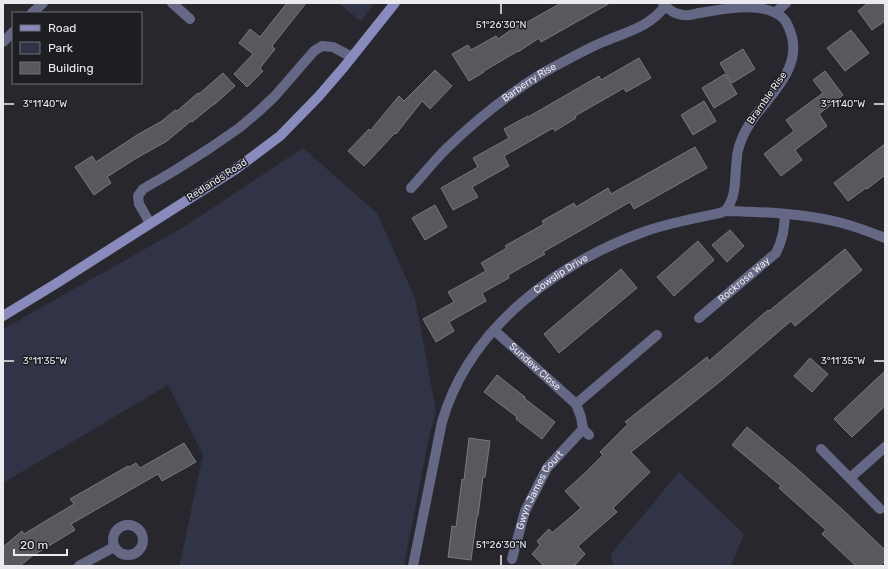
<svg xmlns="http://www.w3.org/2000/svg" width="888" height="569" viewBox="0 0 888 569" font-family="Rubik,sans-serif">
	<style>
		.green { fill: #313346 }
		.building { fill: #58585e; stroke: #78797f }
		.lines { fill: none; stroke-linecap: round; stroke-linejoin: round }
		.minor { stroke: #656885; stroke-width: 10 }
		.secondary { stroke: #888bbb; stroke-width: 10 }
		.ticks { fill: none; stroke: #ebebef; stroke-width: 1.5 }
		.labels { text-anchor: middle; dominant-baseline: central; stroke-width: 3; stroke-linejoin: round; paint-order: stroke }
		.street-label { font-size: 10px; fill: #ebebef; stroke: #1d1e23 }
		.ticks-label { font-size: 10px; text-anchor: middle; fill: #ebebef; stroke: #1d1e23; stroke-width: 3; stroke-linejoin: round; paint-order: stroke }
	</style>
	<rect width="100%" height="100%" fill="#27272d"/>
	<g class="green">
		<polygon points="338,3 374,3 361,21"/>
		<polygon points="303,148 377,213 415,298 436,411 429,437 404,566 180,566 180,563 203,455 168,385 3,483 3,329 182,228"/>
		<polygon points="679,472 744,534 731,566 613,566 611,554"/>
	</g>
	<g class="building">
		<polygon points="287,3 306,3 272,46 275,49 260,68 263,71 247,87 234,74 253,54 239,43 250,29 260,37"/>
		<polygon points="561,3 610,3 541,42 539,38 518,52 518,51 484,71 484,72 469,81 452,54 468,45 471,50 496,36 498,39 521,23 522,25"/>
		<polygon points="868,3 885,3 885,21 872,30 858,11"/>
		<polygon points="851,30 869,53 845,71 827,48"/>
		<polygon points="743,49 755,69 732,83 720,63"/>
		<polygon points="639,58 651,78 626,92 624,88 575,116 576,118 555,131 553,128 504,156 509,166 472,187 478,197 453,210 441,188 478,167 473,158 509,138 504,129 528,116 528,117 599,76 601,80"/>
		<polygon points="435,70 452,86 430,109 422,101 396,134 395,133 364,166 348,151 369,129 370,131 399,96 404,101"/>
		<polygon points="825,71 843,95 819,114 827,126 795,150 802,160 781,176 764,154 794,131 786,120 823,93 813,80"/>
		<polygon points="223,73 235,86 215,104 214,104 192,122 191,121 167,141 135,159 107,177 111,183 94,195 75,167 92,156 96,162 137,135 162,121 175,110 177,111 198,93 199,94"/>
		<polygon points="725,74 737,94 714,108 702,88"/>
		<polygon points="704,101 716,121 693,135 681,115"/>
		<polygon points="885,144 885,175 867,189 866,188 848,201 834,183"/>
		<polygon points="695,147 707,168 634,209 630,202 543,252 545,254 508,275 509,278 482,293 486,301 449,322 454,331 436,342 423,319 454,302 448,292 486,271 481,263 507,248 505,246 544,224 542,221 574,203 576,207 608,188 611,194"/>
		<polygon points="435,205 447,227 425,240 412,218"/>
		<polygon points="730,230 744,246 727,262 712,245"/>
		<polygon points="698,241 714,260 674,296 657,277"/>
		<polygon points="845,249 862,270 795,326 791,321 722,380 631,452 650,472 613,508 617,512 578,546 585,554 574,566 544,566 532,554 540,545 537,541 549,529 552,533 581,508 565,491 586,472 603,455 600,452 628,424 625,422 707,357 709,361 768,310 769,311"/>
		<polygon points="621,269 637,288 559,353 544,334"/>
		<polygon points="810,358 828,374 812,392 794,376"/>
		<polygon points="885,371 885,406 852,437 834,419"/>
		<polygon points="497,375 525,397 524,398 555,422 542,439 516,419 517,417 484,392"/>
		<polygon points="747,427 795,467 844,511 885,550 885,561 880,566 856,566 822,534 826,530 779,488 781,486 732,445"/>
		<polygon points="469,438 490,441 485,477 483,477 478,516 477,516 471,560 448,557 452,526 456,527 462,479 464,480"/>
		<polygon points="184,443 196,462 162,481 158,474 71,524 75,530 32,556 20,566 3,566 3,547 22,531 24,534 74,504 70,499 128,466 129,467 136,463 140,468"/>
	</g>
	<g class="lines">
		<g class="minor">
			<polyline points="172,3 190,19"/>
			<path d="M663 3C667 9 676 15 684 15 688 16 694 14 699 13 725 9 762 0 783 18 788 23 790 30 792 37 802 78 753 106 741 141 739 146 737 153 737 158 734 176 738 196 725 211"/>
			<polyline points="776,12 786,3"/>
			<polyline points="32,13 43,3"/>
			<polyline points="3,42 13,32"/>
			<path id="s1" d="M411 188C423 175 434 161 446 149 475 121 507 95 541 74 561 63 582 51 603 42 626 32 650 27 665 6"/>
			<polyline points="150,223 139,204 138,196 143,189 174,171 210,148 239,128 258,112 275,96 314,51 322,46 333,47 352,57"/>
			<path id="s2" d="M699 318 776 253C783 239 784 230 785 214"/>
			<path id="s3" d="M494 330 576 404 581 417 583 429 589 435"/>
			<polyline points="576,404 657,335"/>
			<polyline points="821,449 880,509"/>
			<polyline points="850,478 885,447"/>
			<circle cx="128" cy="540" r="15"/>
			<path id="s4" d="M512 559 525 511 547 468 583 429"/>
			<polyline points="79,566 114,547"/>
			<path id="s5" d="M413 566 442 422C469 328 557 263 646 231 669 223 695 218 720 213L725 211C762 212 801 213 838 222 854 226 870 232 885 238"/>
		</g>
		<polyline class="secondary" points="3,316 57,283 236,169 280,136 319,96 344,67 395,3"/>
	</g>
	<path class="ticks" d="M501 4V14M4 104H14M874 104H884M4 361H14M874 361H884M501 555V565"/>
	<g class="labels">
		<g class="street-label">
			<text stroke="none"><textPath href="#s1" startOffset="159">Barberry Rise</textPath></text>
			<text transform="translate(767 98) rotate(-55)">Bramble Rise</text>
			<text transform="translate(217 180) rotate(-33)">Redlands Road</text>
			<text stroke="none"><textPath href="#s5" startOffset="341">Cowslip Drive</textPath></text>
			<text stroke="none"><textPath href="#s2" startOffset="59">Rockrose Way</textPath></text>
			<text stroke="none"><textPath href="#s3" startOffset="55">Sundew Close</textPath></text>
			<text stroke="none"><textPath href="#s4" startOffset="75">Gwyn James Court</textPath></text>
		</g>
	</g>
	<g class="ticks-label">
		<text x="501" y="28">51°26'30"N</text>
		<text x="843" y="107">3°11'40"W</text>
		<text x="45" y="107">3°11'40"W</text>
		<text x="843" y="364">3°11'35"W</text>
		<text x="45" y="364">3°11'35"W</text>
		<text x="501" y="548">51°26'30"N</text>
	</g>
	<rect width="888" height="569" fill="none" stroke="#ebebef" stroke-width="8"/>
	<rect x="12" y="12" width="130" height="72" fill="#1d1e23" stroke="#6f7075"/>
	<rect x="20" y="25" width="20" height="6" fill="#888bbb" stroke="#6f7075"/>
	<text x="48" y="32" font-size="12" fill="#ebebef">Road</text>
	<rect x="20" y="42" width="20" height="12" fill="#313346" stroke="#6f7075"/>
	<text x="48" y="52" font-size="12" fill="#ebebef">Park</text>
	<rect x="20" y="62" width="20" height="12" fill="#58585e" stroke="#6f7075"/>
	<text x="48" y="72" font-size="12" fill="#ebebef">Building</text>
	<path d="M14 549v6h53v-6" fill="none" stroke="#ebebef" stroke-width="2"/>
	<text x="20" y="549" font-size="12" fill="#ebebef" stroke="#1d1e23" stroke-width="3" paint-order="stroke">20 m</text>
</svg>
